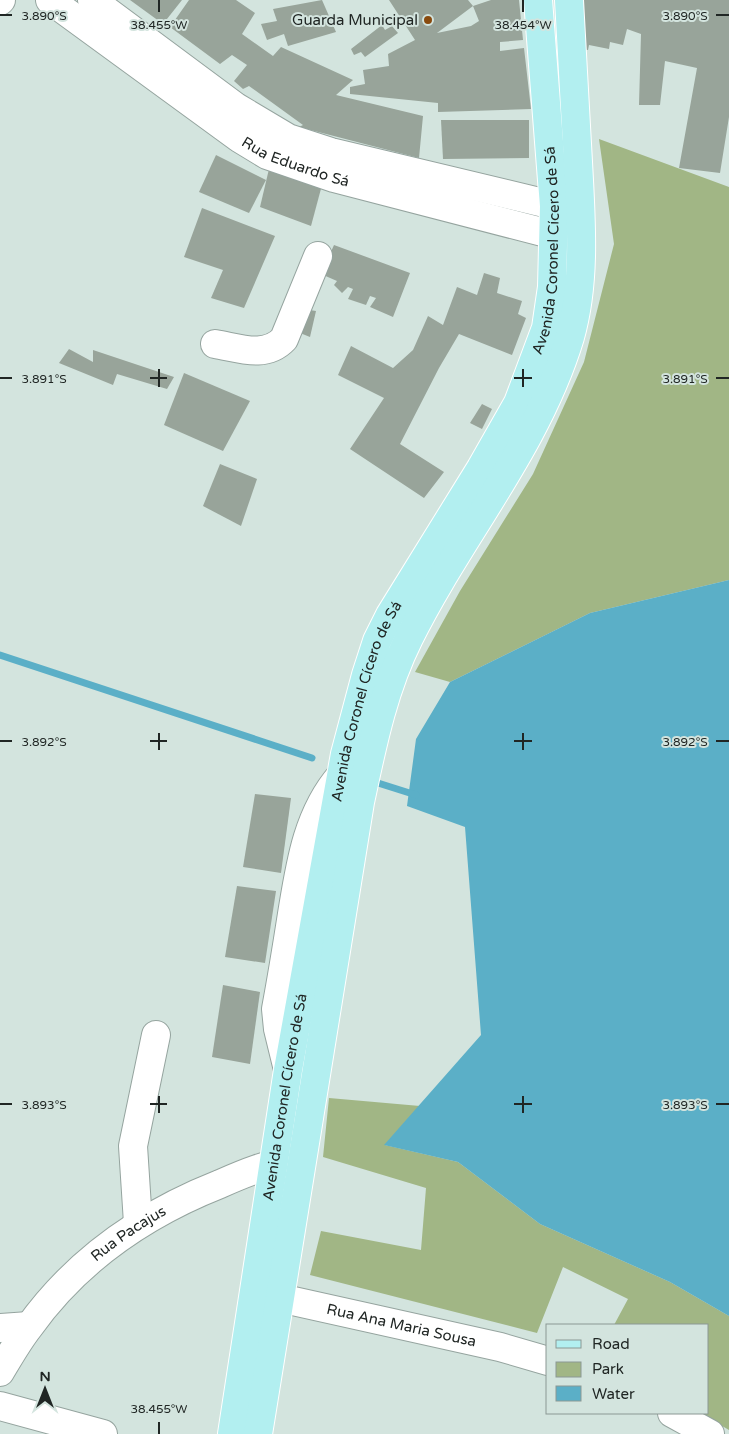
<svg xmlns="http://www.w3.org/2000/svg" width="729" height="1434" viewBox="0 0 729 1434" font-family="'Varela Round',sans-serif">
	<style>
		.green { fill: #a1b685 }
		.water { fill: #5bafc7 }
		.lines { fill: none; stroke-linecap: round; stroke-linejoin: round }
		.stream { stroke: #5bafc7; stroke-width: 7 }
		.building { fill: #98a49a }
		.minor-casing { stroke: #95a49f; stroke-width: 30 }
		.major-casing { stroke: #fff; stroke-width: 30 }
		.minor { stroke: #fff; stroke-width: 28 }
		.major { stroke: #b2eff0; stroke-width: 28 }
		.ticks { fill: none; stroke: #202624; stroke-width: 2 }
		.poi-dot { fill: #894a0e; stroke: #d3e4de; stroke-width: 2 }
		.labels { text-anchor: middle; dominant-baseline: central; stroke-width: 4; stroke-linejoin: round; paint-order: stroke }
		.poi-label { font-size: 15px; fill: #202624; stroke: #d3e4de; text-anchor: end }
		.street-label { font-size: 15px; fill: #202624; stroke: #d3e4de }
		.ticks-label { font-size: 12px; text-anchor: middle; fill: #202624; stroke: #d3e4de; stroke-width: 4; stroke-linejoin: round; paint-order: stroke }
	</style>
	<rect width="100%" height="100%" fill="#d3e4de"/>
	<g class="green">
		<polygon points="599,139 729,187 729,580 590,613 450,682 415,672 460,591 533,474 584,362 614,244"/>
		<polygon points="329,1098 420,1106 385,1145 458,1162 540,1224 670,1282 729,1316 729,1430 700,1413 708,1413 708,1325 614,1325 628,1299 563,1267 537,1333 310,1275 321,1231 421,1250 426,1188 323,1157"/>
	</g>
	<polygon class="water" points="729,580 729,1316 670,1282 540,1224 458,1162 384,1145 481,1035 465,827 407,806 416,739 450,682 590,613"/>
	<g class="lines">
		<g class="stream">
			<polyline points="0,655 312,758"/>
			<polyline points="378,783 416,795"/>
		</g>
	</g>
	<g class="building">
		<polygon points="130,0 182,0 163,24"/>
		<polygon points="189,0 236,0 255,13 242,34 273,56 281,47 353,80 336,95 423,116 419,158 299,127 303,125 249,86 243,89 234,81 247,65 232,55 220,64 170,27"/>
		<polygon points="322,0 336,32 288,46 284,34 267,40 261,24 277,21 273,9"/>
		<polygon points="389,0 468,0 473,6 437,33 471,26 479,21 473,6 491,0 519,0 523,40 500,42 500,51 524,48 531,109 438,112 438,103 350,94 350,87 365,84 363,70 389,66 388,54 415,40"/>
		<polygon points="576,0 673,0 671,16 673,0 729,0 729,117 720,173 679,168 697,68 665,61 660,105 639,105 641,34 627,29 623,45 610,42 609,49 589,45 588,50 579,49"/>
		<polygon points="382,25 385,30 392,26 398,33 365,57 361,52 354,55 351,49"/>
		<polygon points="441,120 529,120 529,158 443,159"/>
		<polygon points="216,155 266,180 249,213 199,192"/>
		<polygon points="269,169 322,185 311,226 260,207"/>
		<polygon points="202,208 275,236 244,308 211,298 223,270 184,257"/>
		<polygon points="334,245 410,273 393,317 370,307 376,298 370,296 366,305 348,299 353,289 348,287 342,293 334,285 337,281 321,274"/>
		<polygon points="484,273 500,278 497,293 522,301 518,314 526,318 512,355 459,334 439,368 400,444 444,472 424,498 350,449 384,398 338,375 351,346 393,368 413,350 428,316 443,325 457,287 477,295"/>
		<polygon points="303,309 316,311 310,337 295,331"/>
		<polygon points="69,349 93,362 93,350 174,377 167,389 117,374 113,385 59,363"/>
		<polygon points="184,373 250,401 223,451 164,425"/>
		<polygon points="482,404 492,409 482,429 470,423"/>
		<polygon points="220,464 257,479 241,526 203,506"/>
		<polygon points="255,794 291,798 281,873 243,867"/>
		<polygon points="237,886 276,891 265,963 225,957"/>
		<polygon points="223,985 260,992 250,1064 212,1057"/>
	</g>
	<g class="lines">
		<defs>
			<g id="minor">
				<path id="s1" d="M50 0 239 138 267 155 334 178 577 241"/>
				<polyline points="92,0 236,107 288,138 331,152 577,211"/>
				<polyline points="0,1 1,0"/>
				<path d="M215 344C239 348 265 359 284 339L318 256"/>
				<path d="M288 1070 278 1029 276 1009C282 977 287 946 292 914 300 865 307 814 341 775"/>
				<polyline points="138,1223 133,1146 156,1035"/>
				<path id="s2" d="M257 1293 500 1347 548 1361"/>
				<polyline points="0,1328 29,1326"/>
				<path id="s3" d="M0 1372C9 1357 18 1341 29 1327 77 1260 144 1214 220 1184 245 1173 269 1163 296 1160"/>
				<polyline points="0,1406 103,1434"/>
				<polyline points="672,1413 710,1434"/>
			</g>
			<g id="major">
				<path id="s4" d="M232 1434 288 1070 345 754 366 675 377 641 390 615 481 468 518 403 546 328 552 287 554 206 538 0"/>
				<path d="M258 1434 360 802C372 746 383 690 409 638 459 537 537 447 570 337 586 281 581 219 578 162 575 108 572 54 569 0"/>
			</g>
		</defs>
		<use href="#minor" class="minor-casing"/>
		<use href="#major" class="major-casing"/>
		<use href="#minor" class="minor"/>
		<use href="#major" class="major"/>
	</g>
	<path class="ticks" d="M159 0V12M523 0V12M0 15H12M716 15H729M159 369V387M523 369V387M0 378H12M150 378H167M514 378H532M716 378H729M159 733V750M523 733V750M0 741H12M150 741H167M514 741H532M716 741H729M159 1096V1113M523 1096V1113M0 1104H12M150 1104H167M514 1104H532M716 1104H729M159 1422V1434"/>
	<circle class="poi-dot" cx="428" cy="20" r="5"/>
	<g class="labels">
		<g class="poi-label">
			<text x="418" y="20">Guarda Municipal</text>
		</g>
		<g class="street-label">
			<text stroke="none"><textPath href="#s1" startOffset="296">Rua Eduardo Sá</textPath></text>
			<text stroke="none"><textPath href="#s4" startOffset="1241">Avenida Coronel Cícero de Sá</textPath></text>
			<text stroke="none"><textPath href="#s4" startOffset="746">Avenida Coronel Cícero de Sá</textPath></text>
			<text stroke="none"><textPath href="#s4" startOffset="341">Avenida Coronel Cícero de Sá</textPath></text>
			<text stroke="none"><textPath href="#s3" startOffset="191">Rua Pacajus</textPath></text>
			<text stroke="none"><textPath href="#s2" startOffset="148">Rua Ana Maria Sousa</textPath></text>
		</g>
	</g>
	<g class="ticks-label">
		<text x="44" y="20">3.890°S</text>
		<text x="685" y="20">3.890°S</text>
		<text x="159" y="29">38.455°W</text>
		<text x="523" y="29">38.454°W</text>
		<text x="44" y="383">3.891°S</text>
		<text x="685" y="383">3.891°S</text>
		<text x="44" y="746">3.892°S</text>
		<text x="685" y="746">3.892°S</text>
		<text x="44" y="1109">3.893°S</text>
		<text x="685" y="1109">3.893°S</text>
		<text x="159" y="1413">38.455°W</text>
	</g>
	<rect x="546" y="1324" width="162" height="90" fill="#d3e4de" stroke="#8b9894"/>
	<rect x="556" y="1340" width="25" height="8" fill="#b2eff0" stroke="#8b9894"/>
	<text x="592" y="1349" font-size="15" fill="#202624">Road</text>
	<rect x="556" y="1362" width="25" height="15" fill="#a1b685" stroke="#8b9894"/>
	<text x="592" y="1374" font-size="15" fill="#202624">Park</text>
	<rect x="556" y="1386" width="25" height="15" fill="#5bafc7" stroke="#8b9894"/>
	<text x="592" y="1399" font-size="15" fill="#202624">Water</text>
	<g transform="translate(45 1389)" stroke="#d3e4de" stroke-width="4" paint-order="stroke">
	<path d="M0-4L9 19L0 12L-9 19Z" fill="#202624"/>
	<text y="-8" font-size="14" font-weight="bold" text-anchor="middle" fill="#202624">N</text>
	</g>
</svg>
